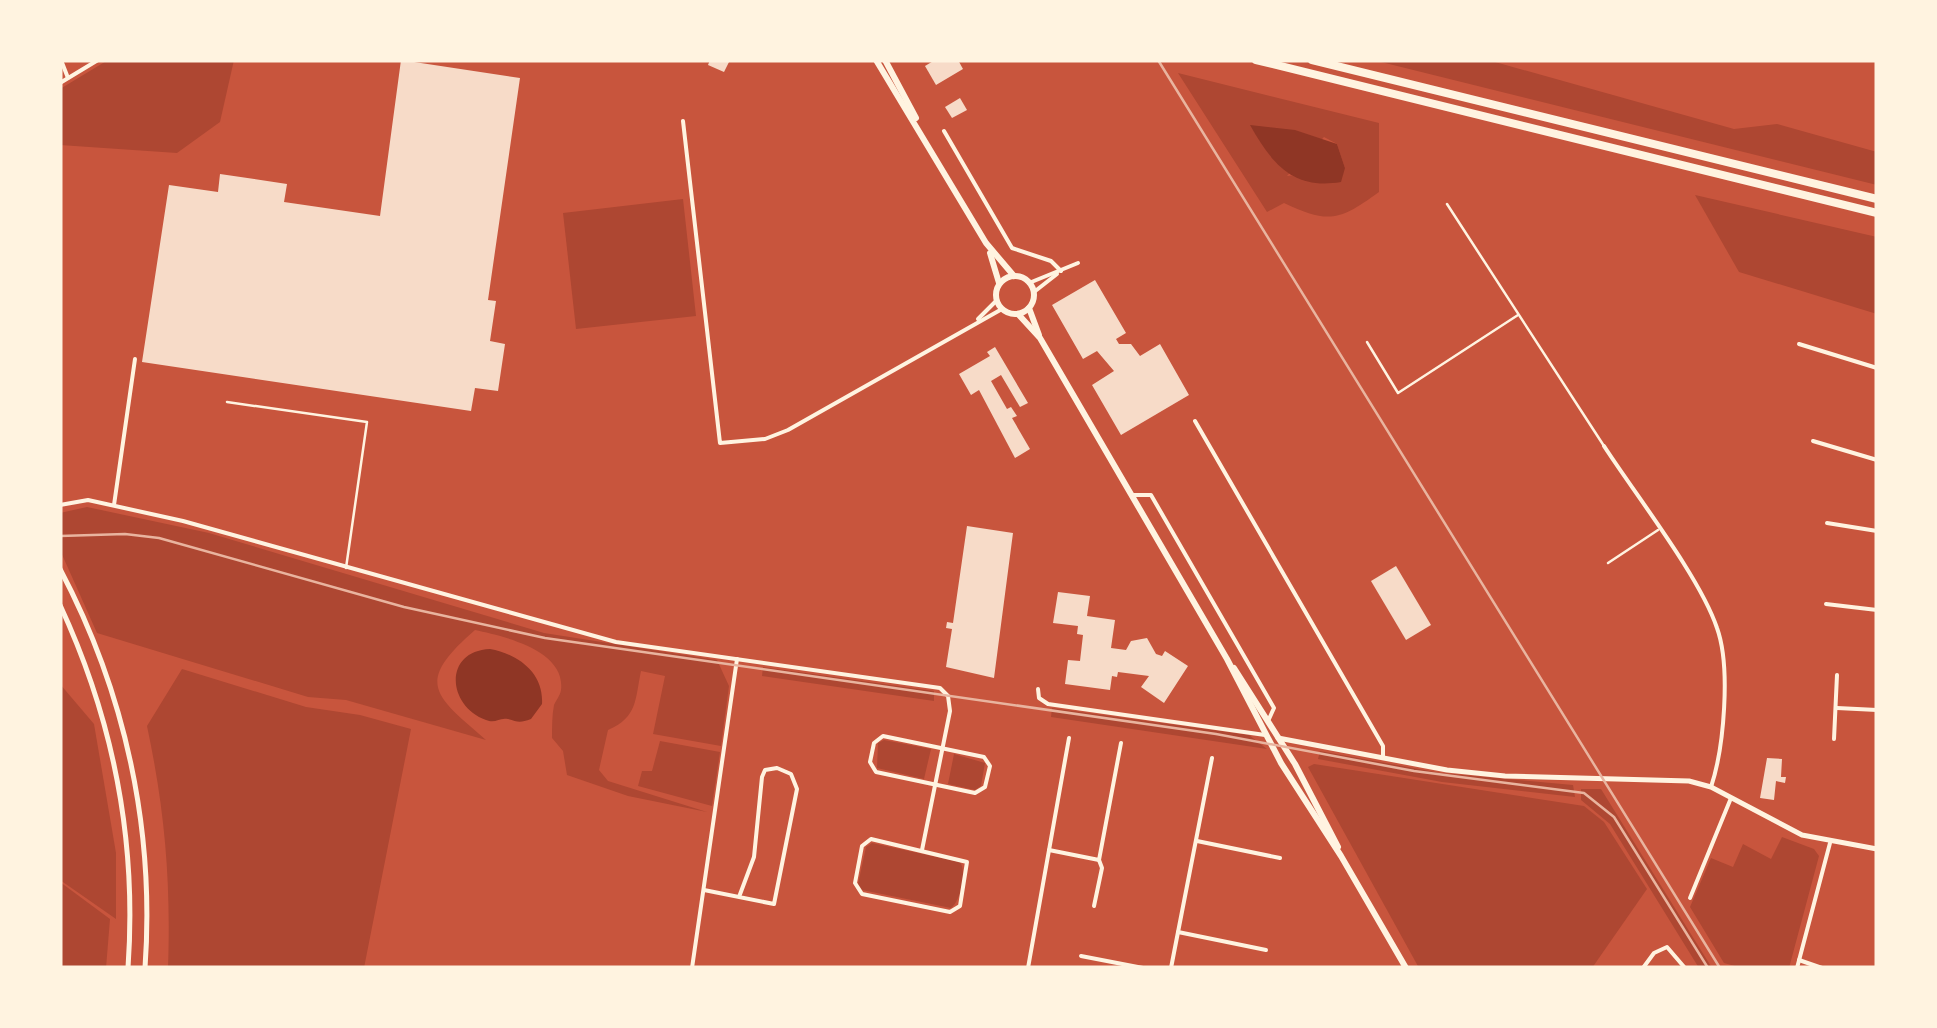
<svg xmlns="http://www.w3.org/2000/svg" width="1937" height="1028" viewBox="0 0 1937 1028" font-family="'Public Sans',sans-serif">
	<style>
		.green { fill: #ae4732; fill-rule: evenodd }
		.water { fill: #8f3625 }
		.building { fill: #f7dbc8 }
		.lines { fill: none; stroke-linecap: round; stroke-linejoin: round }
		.service { stroke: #fff3e0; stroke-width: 2.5 }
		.minor { stroke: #fff3e0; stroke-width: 4 }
		.tertiary { stroke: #fff3e0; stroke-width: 5 }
		.secondary { stroke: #fff3e0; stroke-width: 6 }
		.motorway { stroke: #fff3e0; stroke-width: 8 }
		.tram { stroke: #e9b49f; stroke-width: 2.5 }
		.rail { stroke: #e9b49f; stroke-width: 2.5 }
	</style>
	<rect width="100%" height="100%" fill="#c8553d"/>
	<g class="green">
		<polygon points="108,60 234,60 220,122 177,153 60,145 60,89"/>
		<polygon points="1373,60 1488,60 1734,129 1777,124 1877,152 1877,185"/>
		<path d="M1178 73 1379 123V192C1339 221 1329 224 1284 203L1267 212ZM1324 137 1337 144 1345 168 1287 176Z"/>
		<polygon points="1695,195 1877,237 1877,314 1739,272"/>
		<polygon points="683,199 696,316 576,329 563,213"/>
		<path d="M87 507 209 533 544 633 717 660 729 686 721 746 653 734 665 676 641 671C635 699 638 717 608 730L599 770 608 781 707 812 628 796 567 775 563 751 552 738C552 727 552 715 554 705 556 700 560 696 561 690 566 650 503 636 475 630 414 683 434 695 486 740L346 700 308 697 97 633 60 550V513Z"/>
		<polygon points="763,667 934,691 934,701 762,676"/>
		<path d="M182 669 306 707 360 715 411 729 364 968H168C171 881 165 811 147 726Z"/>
		<polygon points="60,684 94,724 116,853 116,919 60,880"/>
		<polygon points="1052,708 1249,735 1267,749 1051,717"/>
		<polygon points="884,740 931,749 924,779 877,768 878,743"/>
		<polygon points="660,741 720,752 712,806 638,786 642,771 652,771"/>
		<polygon points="1320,751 1441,773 1573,785 1575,797 1442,782 1318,759"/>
		<polygon points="954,754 985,763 981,786 975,790 948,784"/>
		<polygon points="1314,764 1584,806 1604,822 1647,889 1592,968 1419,968 1308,767"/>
		<polygon points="1581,789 1601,789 1712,968 1699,968 1610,824 1581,800"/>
		<polygon points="1782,837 1814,849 1819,856 1789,968 1742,968 1724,963 1690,907 1711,858 1733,867 1743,844 1771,859"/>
		<path d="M872 843 960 862C967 872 961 900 951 908L862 890 858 884 866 847Z"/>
		<polygon points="60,882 110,919 106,968 60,968"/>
	</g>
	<g class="water">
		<path d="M1250 125 1295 130 1337 144 1345 168 1341 182C1293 190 1272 164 1250 125Z"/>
		<path d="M490 649C518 654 544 673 542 704L531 719C520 723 518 722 508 719 499 717 496 724 486 720 447 706 443 651 490 649Z"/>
	</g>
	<g class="building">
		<polygon points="401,60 520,78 488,300 496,301 490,341 505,344 498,391 475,388 471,411 142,362 169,185 218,192 220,174 287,184 284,202 380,216"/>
		<polygon points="710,60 730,60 724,72 708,65"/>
		<polygon points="935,60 958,60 963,69 936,85 925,66"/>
		<polygon points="960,98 967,110 952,118 945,107"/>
		<polygon points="1095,280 1126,333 1116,339 1119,344 1131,344 1140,356 1160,344 1189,395 1121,435 1092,385 1114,371 1097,351 1083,359 1052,305"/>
		<polygon points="995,347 1028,403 1020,407 1001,375 991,381 1007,409 1011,407 1017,416 1012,418 1030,449 1015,458 979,390 971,395 959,374 990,356 987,352"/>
		<polygon points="967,526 1013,533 994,678 946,667 952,629 946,628 947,622 953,623"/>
		<polygon points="1396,566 1431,625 1406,640 1371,581"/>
		<polygon points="1058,592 1090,596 1087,616 1115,620 1111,648 1126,650 1131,641 1147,638 1156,654 1162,656 1165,651 1188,666 1164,703 1141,687 1149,676 1118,672 1117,677 1112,676 1110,690 1065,684 1068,660 1080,661 1083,635 1077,634 1078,626 1053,623"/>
		<polygon points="1767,758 1782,759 1781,777 1786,777 1785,783 1776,781 1774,800 1760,798"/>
	</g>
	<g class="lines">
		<g class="service">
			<polyline points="1447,204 1604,446"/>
			<polyline points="1367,342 1398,393 1518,315"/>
			<polyline points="227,402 367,422 346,568"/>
			<polyline points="1608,563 1658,530"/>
		</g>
		<g class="minor">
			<polyline points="61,60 68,78"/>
			<polyline points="60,83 98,60"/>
			<polyline points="683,121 720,443 765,439 788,430 1002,309"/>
			<polyline points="944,131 1012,248 1051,261 1061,271"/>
			<polyline points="1029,283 1078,263"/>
			<polyline points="1034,292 1057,274"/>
			<polyline points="978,319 996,301"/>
			<polyline points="1799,344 1877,368"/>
			<polyline points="1195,421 1383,746 1383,756"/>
			<polyline points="1813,441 1877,460"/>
			<path d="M1604 446C1635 494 1700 577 1717 628 1731 667 1724 748 1711 787"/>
			<polyline points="1132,495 1151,495 1274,708 1269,719"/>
			<polyline points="60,505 88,500 183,521 616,642 940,688 948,696 950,711 922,850"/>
			<polyline points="114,505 135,359"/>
			<polyline points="1827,523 1877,531"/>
			<polyline points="1826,604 1877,610"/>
			<polyline points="1038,689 1039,698 1048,704 1265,735"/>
			<polyline points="1837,708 1877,710"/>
			<polygon points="883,736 984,757 990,766 985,787 975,793 876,772 870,762 874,743"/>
			<polyline points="1834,739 1837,675"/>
			<polygon points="871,839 967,862 960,906 950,912 862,894 855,883 862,846"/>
			<polyline points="1197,841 1280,858"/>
			<polyline points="1049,850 1099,860 1121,743"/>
			<polyline points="704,890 774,904 797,789 791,774 777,768 765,770 762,777 754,857 739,897"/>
			<polyline points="1690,898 1731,798"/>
			<polyline points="1094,906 1102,868 1099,860"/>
			<polyline points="1178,932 1266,950"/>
			<polyline points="1081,956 1143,968"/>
			<polyline points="1799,960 1822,968"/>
			<polyline points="692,968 737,659"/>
			<polyline points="1028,968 1069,738"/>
			<polyline points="1171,968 1212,758"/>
			<polyline points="1643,968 1654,953 1667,947 1685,968"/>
			<polyline points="1797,968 1830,843"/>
		</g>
		<g class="tertiary">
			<path d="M60 569C125 692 155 829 145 968"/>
			<path d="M60 605C113 719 137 842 128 968"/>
			<polyline points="1278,738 1447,770 1505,776 1689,781 1711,787 1802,835 1877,849"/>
		</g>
		<g class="secondary">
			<polyline points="876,60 986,243 1014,276"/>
			<polyline points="885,60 916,118"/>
			<polyline points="990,253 999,283"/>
			<circle cx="1015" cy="295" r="19"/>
			<polyline points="1029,308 1039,335"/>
			<polyline points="1018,314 1040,338 1227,659 1281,763 1341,856 1406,968"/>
			<polyline points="1234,668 1295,764 1338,847"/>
		</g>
		<g class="motorway">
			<polyline points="1256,60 1877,213"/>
			<polyline points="1312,60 1877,199"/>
		</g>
		<polyline class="tram" points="60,536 125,534 159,538 404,607 545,638 1216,734 1414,771 1584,793 1614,817 1708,968"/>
		<polyline class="rail" points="1158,60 1720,968"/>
	</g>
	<rect width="1937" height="1028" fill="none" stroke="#fff3e0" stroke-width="125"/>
</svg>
